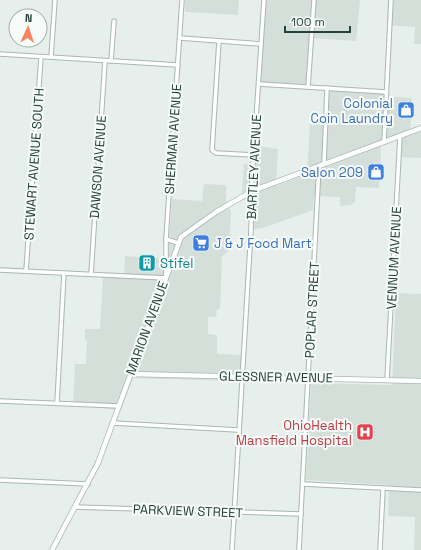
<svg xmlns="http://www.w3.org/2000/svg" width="421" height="550" viewBox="0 0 421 550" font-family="'Space Grotesk',sans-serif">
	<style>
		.built { fill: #d4dfda }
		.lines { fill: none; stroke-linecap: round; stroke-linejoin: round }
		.minor-casing { stroke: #a8b8b2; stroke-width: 5.5 }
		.tertiary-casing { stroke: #a8b8b2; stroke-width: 6 }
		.minor { stroke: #fff; stroke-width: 3.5 }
		.tertiary { stroke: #fff; stroke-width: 4.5 }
		.labels { text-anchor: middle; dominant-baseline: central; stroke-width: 4; stroke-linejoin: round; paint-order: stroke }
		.shop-label { font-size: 13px; fill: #366cbe; stroke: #f7fbf9; text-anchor: end }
		.street-label { font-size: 13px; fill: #24423a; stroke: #f7fbf9 }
		.culture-label { font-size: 13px; fill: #0d838f; stroke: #f7fbf9; text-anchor: start }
		.health-label { font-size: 13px; fill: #be3a42; stroke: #f7fbf9; text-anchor: end }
	</style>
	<rect width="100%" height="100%" fill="#e6efeb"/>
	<g class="built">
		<polygon points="185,0 239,0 238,15 185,12"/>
		<polygon points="266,0 360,0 356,41 310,38 306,86 261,83"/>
		<polygon points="388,0 421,0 421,44 414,44 415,27 387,25"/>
		<polygon points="325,90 383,94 383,96 412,98 410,135 421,131 421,158 399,157 400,139 381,146 379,188 356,187 355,202 351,205 340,206 340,197 314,196 313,210 263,228 253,229 254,195 241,201 244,164 255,164 258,146 278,149 276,186 307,174 310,124 323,125"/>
		<polygon points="204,184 226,185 226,201 231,212 229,251 222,256 220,309 217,309 216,317 208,317 208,334 217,335 217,354 242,355 239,381 133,378 121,410 73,405 75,364 86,364 87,341 85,340 85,329 100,329 103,277 124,278 125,256 168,259 172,199 202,201"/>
		<polygon points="396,293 421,294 421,550 414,550 415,517 388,516 389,485 306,480 311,385 312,383 392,385"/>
	</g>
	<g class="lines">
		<defs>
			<g id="minor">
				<polyline points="180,38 261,44"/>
				<polyline points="219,41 212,150 216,153 254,155"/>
				<polyline points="0,54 178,65"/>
				<polyline points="51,57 55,0"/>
				<polyline points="111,61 114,21"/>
				<polyline points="259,84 386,92"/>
				<polyline points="308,87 314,0"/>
				<polyline points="384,142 391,0"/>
				<polyline points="324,164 327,88"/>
				<polyline points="166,239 178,243"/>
				<polyline points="0,270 166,278 166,239 182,0"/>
				<polyline points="26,271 41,57"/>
				<polyline points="91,274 105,61"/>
				<polyline points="387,380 400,136"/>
				<polyline points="0,401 119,406"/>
				<polyline points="57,403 64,273"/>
				<polyline points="113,423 238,430"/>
				<polyline points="0,480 88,484"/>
				<polyline points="303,484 421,490"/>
				<polyline points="75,507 301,514"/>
				<polyline points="232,550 251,230 252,179 264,0"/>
				<polyline points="299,550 319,166"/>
				<polyline points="380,550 383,489"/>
			</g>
			<g id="tertiary">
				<polyline points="131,374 421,381"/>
				<polyline points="52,550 98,463 181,237 216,212 252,191 421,128"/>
			</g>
		</defs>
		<use href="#minor" class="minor-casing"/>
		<use href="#tertiary" class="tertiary-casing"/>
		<use href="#minor" class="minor"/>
		<use href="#tertiary" class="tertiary"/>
	</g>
	<defs>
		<symbol id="shop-square" viewBox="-11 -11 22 22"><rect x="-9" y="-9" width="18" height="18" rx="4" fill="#3f7fe0" stroke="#f7fbf9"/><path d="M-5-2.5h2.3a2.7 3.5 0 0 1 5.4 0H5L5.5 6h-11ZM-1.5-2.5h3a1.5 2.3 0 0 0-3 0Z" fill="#fff"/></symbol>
		<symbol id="supermarket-square" viewBox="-11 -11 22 22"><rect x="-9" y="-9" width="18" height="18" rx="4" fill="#3f7fe0" stroke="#f7fbf9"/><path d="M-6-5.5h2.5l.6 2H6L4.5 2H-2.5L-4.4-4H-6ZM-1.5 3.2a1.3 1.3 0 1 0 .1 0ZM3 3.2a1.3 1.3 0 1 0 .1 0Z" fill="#fff"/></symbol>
		<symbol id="building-square" viewBox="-11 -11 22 22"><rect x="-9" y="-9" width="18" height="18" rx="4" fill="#0f9aa8" stroke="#f7fbf9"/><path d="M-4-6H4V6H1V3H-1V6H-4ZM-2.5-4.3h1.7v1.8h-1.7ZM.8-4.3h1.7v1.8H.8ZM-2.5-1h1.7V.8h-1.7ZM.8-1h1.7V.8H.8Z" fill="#fff"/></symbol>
		<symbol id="hospital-square" viewBox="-11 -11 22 22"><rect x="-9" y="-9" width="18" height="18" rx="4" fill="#e0444e" stroke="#f7fbf9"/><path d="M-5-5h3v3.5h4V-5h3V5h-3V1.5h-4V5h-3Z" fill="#fff"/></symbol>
	</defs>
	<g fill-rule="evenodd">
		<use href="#shop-square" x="396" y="100" width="20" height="20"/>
		<use href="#shop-square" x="366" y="162" width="20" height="20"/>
		<use href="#supermarket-square" x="191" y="233" width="20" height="20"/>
		<use href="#building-square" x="137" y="253" width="20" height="20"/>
		<use href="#hospital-square" x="355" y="422" width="20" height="20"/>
	</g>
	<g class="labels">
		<g class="shop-label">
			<text x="393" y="103">Colonial<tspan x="393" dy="15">Coin Laundry</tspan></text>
			<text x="363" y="172">Salon 209</text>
			<text x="214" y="243" text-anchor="start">J &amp; J Food Mart</text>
		</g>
		<g class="street-label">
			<text transform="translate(173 139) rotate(-86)">SHERMAN AVENUE</text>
			<text transform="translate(34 164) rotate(-86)">STEWART AVENUE SOUTH</text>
			<text transform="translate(98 167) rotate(-86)">DAWSON AVENUE</text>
			<text transform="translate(254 167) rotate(-87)">BARTLEY AVENUE</text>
			<text transform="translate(394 258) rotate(-87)">VENNUM AVENUE</text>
			<text transform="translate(312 310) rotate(-87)">POPLAR STREET</text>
			<text transform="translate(147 328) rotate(-70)">MARION AVENUE</text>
			<text transform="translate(276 377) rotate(1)">GLESSNER AVENUE</text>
			<text transform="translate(188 511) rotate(2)">PARKVIEW STREET</text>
		</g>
		<g class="culture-label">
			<text x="160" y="263">Stifel</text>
		</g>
		<g class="health-label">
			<text x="352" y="425">OhioHealth<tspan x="352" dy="15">Mansfield Hospital</tspan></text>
		</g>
	</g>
	<g transform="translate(28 28) rotate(3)"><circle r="19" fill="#f7fbf9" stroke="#a3b1ad"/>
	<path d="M0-3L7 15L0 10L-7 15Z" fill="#f4845f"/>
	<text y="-6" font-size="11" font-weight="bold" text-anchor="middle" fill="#24423a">N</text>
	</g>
	<path d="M285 26v6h65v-6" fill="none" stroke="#24423a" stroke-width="2"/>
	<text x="291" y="26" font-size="12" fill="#24423a" stroke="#f7fbf9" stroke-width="3" paint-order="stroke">100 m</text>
</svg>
